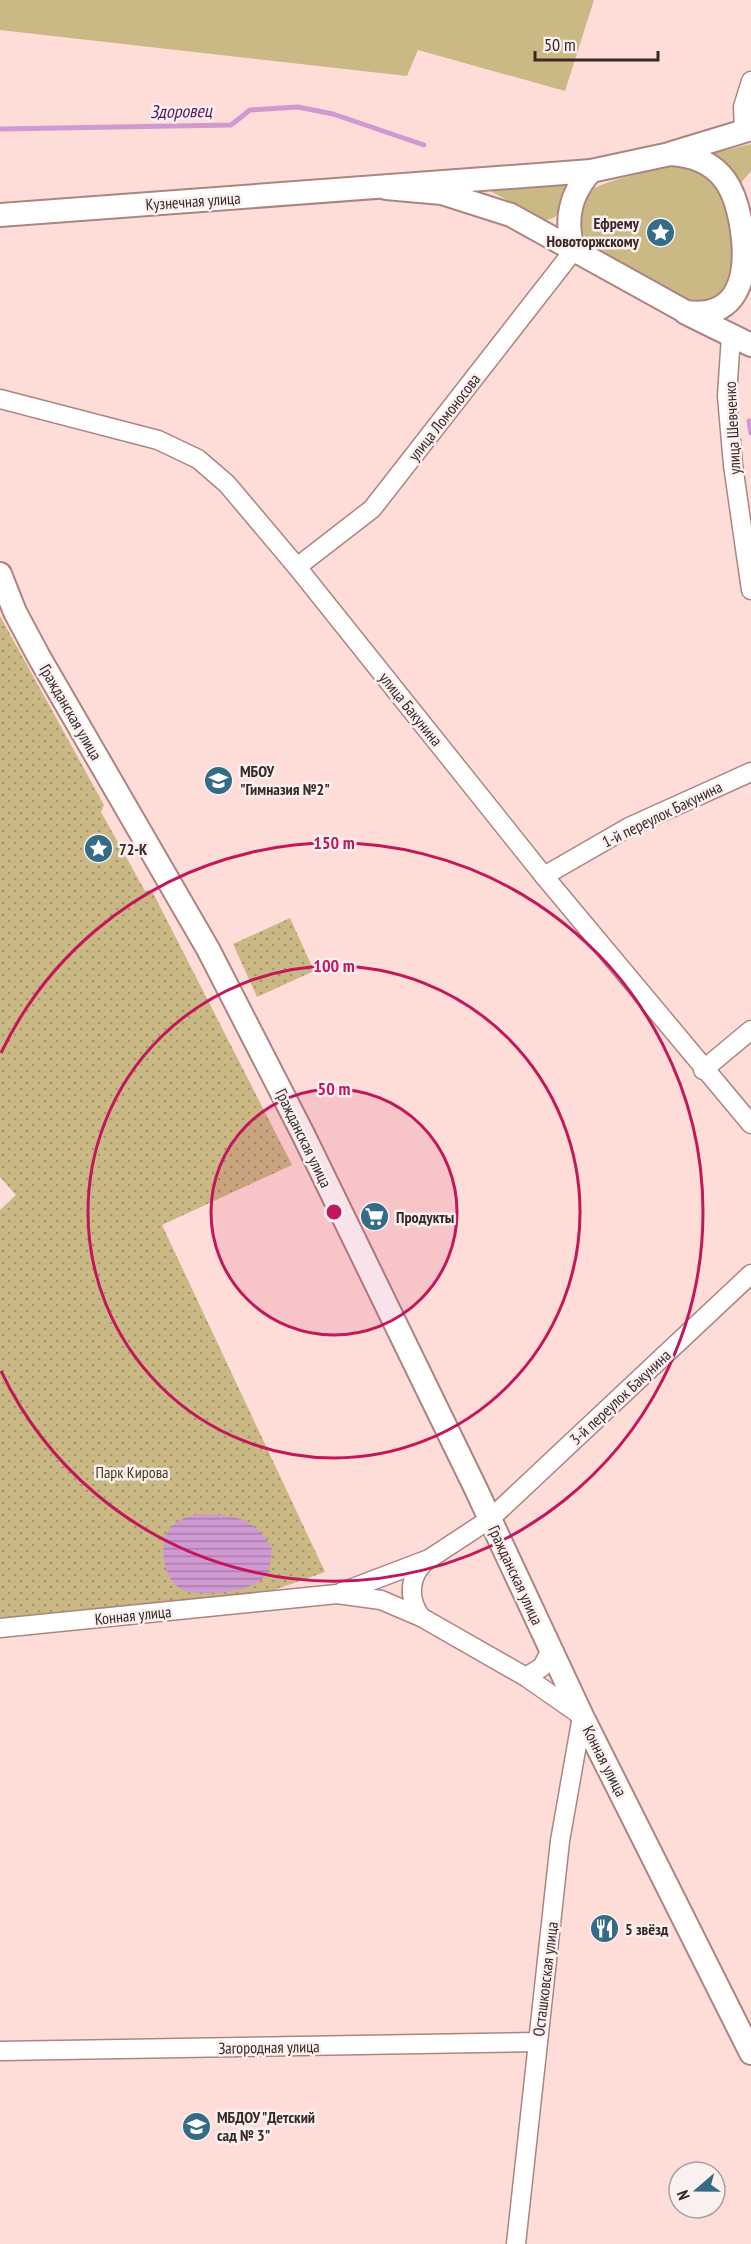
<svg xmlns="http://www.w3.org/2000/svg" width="751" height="2244" viewBox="0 0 751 2244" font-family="'PT Sans Narrow',sans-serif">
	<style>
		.grass { fill: #cab885 }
		.park { fill: url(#park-dots) }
		.water { fill: url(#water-rules) }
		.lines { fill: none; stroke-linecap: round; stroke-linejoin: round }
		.stream { stroke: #d099d2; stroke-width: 5 }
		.minor-casing { stroke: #ac8580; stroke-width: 21 }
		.major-casing { stroke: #ac8580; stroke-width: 26 }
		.minor { stroke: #fff; stroke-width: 18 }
		.major { stroke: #fff; stroke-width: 22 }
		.ring { fill: none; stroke: #c2185b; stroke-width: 3 }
		.labels { text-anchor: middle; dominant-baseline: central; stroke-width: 5; stroke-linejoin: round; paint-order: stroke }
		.street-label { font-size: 16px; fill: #382826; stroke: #f9f0ef }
		.poi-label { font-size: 16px; font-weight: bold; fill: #382826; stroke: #f9f0ef; text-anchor: start }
		.park-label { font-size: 16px; fill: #453918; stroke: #f9f0ef }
		.water-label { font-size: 18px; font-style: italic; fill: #55135a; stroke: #f9f0ef }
		.centre { fill: #c2185b; stroke: #f9f0ef; stroke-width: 3 }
		.ring-label { font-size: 18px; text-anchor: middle; font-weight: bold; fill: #c2185b; stroke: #f9f0ef; stroke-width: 5; stroke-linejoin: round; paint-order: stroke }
	</style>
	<defs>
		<pattern id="park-dots" width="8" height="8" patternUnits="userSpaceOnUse" patternTransform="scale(1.5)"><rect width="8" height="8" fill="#cab885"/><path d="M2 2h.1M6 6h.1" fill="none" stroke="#a5966d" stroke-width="1.8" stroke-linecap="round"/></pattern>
		<pattern id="water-rules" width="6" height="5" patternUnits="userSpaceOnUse" patternTransform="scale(1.5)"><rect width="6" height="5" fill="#d099d2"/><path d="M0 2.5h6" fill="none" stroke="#aa7daa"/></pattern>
	</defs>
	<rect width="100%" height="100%" fill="#fedcd7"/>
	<g class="grass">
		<polygon points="0,0 594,0 565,91 418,50 407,76 0,30"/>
		<polygon points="751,144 751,171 739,185 714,153"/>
		<path d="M681 164 711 176 725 201 737 261 728 291C723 295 715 302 709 303 690 308 598 255 586 238 577 226 578 202 589 192 601 180 662 169 681 164Z"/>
		<path d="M567 183 571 187C565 201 562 219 545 220L492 192V189Z"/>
	</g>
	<g class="park">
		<polygon points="0,616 104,805 101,812 145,891 152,891 292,1165 162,1225 325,1572 257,1596 0,1618 0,1210 16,1195 0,1177"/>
		<polygon points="290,918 314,971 257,997 233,944"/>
	</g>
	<path class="water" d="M199 1514C234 1515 253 1516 272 1549L269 1572C265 1576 260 1581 255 1584 239 1592 192 1598 178 1587 169 1580 165 1569 164 1558 161 1531 173 1519 199 1514Z"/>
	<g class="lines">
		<g class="stream">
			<polyline points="0,129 231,125 250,110 298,107 333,114 424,145"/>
			<polyline points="749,421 751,433"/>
		</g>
		<defs>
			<g id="minor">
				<polyline points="744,131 743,107 751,81"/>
				<polyline points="731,336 727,396 733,465 751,590"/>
				<polyline points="0,399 158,440 198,459 227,484 297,567 544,876 751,1124"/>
				<polyline points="297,567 372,509 574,250"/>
				<polyline points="544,876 629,827 751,772"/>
				<polyline points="703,1070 751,1030"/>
				<polyline points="342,1592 429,1559 490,1519 751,1274"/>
				<path d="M421 1617C407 1598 409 1575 427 1560"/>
				<polyline points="0,1628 337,1594 381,1600 421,1617 526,1677 582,1716 560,1841 516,2244"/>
				<polyline points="526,1677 542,1667 551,1650"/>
				<polyline points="0,2051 537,2042"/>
			</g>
			<g id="major">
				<polyline points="672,153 751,129"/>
				<path d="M0 215 591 171 670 154C724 157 738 192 743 239 747 280 736 319 686 312L511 215 442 193 386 188"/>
				<path d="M574 250C564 221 570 194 591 171"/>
				<polyline points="686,313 751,345"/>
				<polyline points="0,574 15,612 39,657 208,949 303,1134 475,1487 582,1716 751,2053"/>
			</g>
		</defs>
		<use href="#minor" class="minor-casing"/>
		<use href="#major" class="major-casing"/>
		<use href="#minor" class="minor"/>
		<use href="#major" class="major"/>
	</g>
	<circle cx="334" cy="1212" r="123" fill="#c2185b" fill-opacity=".12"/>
	<g class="ring">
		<circle cx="334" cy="1212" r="123"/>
		<circle cx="334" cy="1212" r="246"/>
		<path d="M1 1053A369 369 0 1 1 1 1371"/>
	</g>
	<defs>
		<symbol id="sight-disc" viewBox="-11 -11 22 22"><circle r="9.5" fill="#346b86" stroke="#f9f0ef"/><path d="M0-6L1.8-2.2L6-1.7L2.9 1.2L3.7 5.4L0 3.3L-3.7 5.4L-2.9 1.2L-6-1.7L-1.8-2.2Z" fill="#fff"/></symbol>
		<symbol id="school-disc" viewBox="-11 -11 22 22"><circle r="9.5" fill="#346b86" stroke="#f9f0ef"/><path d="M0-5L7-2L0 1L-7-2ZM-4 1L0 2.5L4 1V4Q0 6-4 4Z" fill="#fff"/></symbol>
		<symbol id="supermarket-disc" viewBox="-11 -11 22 22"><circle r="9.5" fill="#346b86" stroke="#f9f0ef"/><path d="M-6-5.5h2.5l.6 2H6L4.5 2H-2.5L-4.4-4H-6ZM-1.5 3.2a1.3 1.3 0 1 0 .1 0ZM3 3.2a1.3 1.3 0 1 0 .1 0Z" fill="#fff"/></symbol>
		<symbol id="restaurant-disc" viewBox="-11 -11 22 22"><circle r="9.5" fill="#346b86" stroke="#f9f0ef"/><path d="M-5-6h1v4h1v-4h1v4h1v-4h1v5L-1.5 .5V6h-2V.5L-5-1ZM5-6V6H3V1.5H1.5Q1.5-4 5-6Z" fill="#fff"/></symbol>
	</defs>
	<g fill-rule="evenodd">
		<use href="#sight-disc" x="644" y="216" width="33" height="33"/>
		<use href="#school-disc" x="202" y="764" width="33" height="33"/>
		<use href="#sight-disc" x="82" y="832" width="33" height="33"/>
		<use href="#supermarket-disc" x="358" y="1200" width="33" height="33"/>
		<use href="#restaurant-disc" x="588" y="1912" width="33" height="33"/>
		<use href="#school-disc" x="180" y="2110" width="33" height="33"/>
	</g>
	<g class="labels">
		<g class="street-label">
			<text transform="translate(193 201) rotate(-4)">Кузнечная улица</text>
			<text transform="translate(444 417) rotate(-52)">улица Ломоносова</text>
			<text transform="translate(732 428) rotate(-93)">улица Шевченко</text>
			<text transform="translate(411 709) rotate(51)">улица Бакунина</text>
			<text transform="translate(71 712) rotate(60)">Гражданская улица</text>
			<text transform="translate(662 814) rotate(-26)">1-й переулок Бакунина</text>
			<text transform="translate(304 1138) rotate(64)">Гражданская улица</text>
			<text transform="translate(620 1397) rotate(-43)">3-й переулок Бакунина</text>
			<text transform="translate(516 1575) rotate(65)">Гражданская улица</text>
			<text transform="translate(133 1615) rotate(-6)">Конная улица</text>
			<text transform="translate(605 1761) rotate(63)">Конная улица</text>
			<text transform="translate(545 1979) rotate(-83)">Осташковская улица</text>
			<text transform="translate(269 2047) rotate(-1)">Загородная улица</text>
		</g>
		<g class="poi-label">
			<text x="639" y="223" text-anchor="end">Ефрему<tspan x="639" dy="18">Новоторжскому</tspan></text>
			<text x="240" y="771">МБОУ<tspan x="240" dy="18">"Гимназия №2"</tspan></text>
			<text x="119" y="849">72-К</text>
			<text x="396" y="1217">Продукты</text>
			<text x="625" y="1929">5 звёзд</text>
			<text x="217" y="2117">МБДОУ "Детский<tspan x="217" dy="18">сад № 3"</tspan></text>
		</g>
		<g class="park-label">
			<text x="132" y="1472">Парк Кирова</text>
		</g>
		<g class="water-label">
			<text transform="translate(181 111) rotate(-1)">Здоровец</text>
		</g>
	</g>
	<circle cx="334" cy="1212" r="9" class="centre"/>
	<g class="ring-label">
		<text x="334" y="849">150 m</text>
		<text x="334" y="972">100 m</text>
		<text x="334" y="1095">50 m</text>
	</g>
	<g transform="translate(697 2190) rotate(250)"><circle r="28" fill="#f9f0ef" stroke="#aca09f" stroke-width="1.5"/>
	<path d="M0-4.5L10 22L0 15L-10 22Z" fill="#346b86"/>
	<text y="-9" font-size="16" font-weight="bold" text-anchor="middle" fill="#382826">N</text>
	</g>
	<path d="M535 51v9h123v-9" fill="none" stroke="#382826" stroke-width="3"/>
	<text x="544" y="51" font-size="18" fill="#382826" stroke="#f9f0ef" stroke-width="4.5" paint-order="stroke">50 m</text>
</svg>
